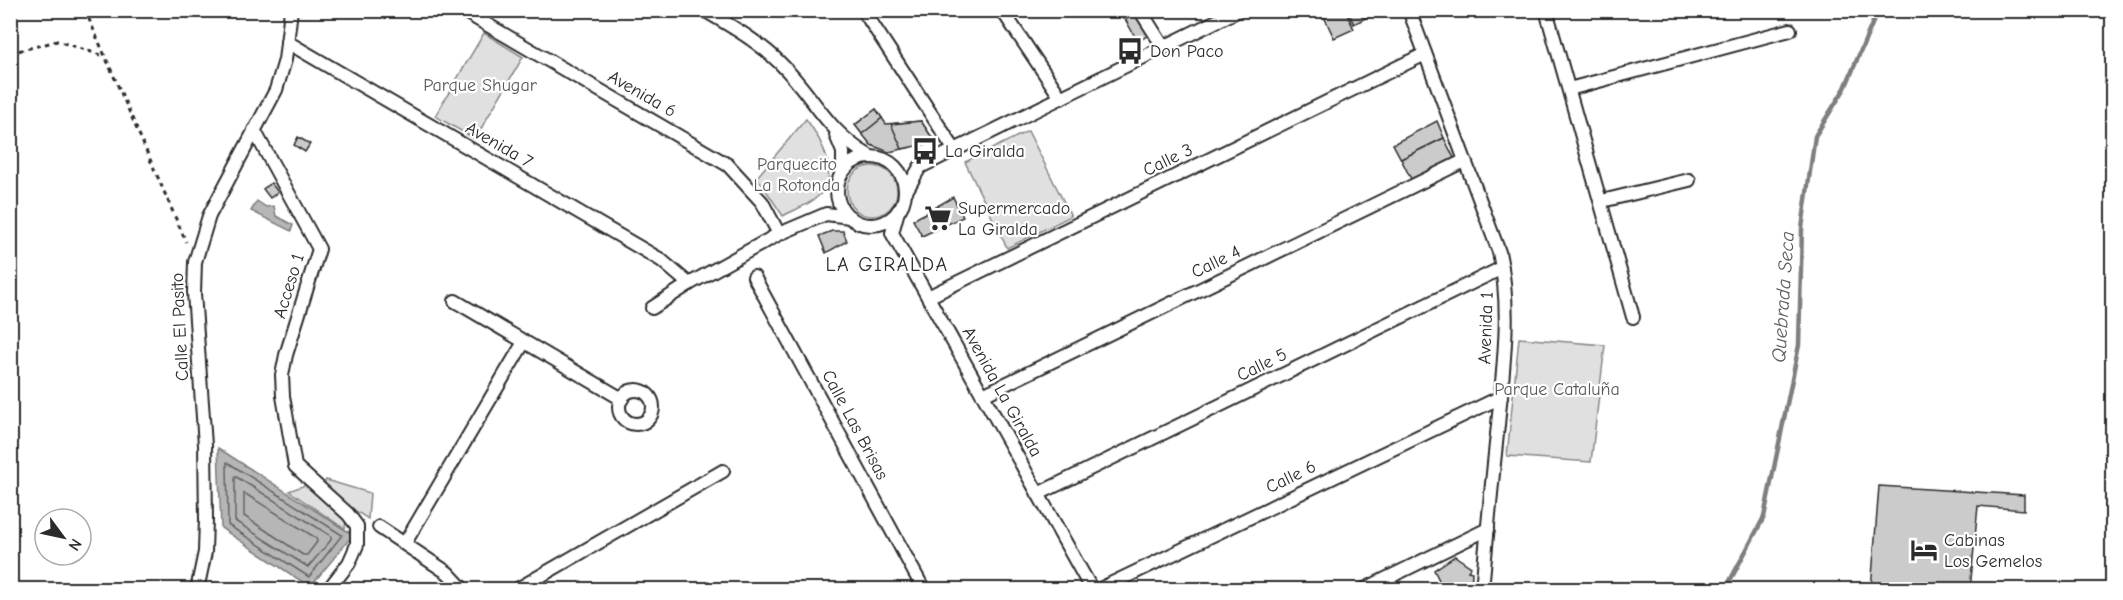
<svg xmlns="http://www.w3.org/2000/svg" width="2123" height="600" viewBox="0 0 2123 600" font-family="'Comic Neue',sans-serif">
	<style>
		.green { fill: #e0e0e0; stroke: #868686; stroke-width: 1.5 }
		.water { fill: #b6b6b6; stroke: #7e7e7e; stroke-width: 1.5 }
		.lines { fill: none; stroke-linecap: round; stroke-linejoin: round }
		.shore { stroke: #636363; stroke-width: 1.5 }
		.stream { stroke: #7e7e7e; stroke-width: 4.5 }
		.building { fill: #cbcbcb; stroke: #2b2b2b; stroke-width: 1.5 }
		.street-casing { stroke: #2b2b2b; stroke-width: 16 }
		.path { stroke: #2b2b2b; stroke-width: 3; stroke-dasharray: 4.5 4.5; stroke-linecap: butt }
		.street { stroke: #fff; stroke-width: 12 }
		.labels { text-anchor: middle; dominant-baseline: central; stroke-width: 4.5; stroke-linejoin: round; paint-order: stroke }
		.poi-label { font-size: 18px; fill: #2b2b2b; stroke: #fff; text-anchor: start }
		.park-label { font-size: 18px; fill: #585858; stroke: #fff }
		.street-label { font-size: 18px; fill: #2b2b2b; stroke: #fff }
		.neighbourhood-label { font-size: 20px; letter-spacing: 1.5px; fill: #2b2b2b; stroke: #fff }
		.water-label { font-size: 20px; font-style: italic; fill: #5c5c5c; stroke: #fff }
	</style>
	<rect width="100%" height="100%" fill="#fff"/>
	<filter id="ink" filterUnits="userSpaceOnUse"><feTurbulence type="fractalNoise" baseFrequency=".0167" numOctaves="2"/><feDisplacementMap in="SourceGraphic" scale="12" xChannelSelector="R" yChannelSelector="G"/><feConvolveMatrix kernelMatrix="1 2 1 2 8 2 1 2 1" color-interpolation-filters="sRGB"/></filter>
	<g filter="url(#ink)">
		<g class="green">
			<polygon points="484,33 523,57 475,139 435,116"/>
			<path d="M806 119C821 139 843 177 816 198 807 206 793 210 783 216L757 177Z"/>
			<polygon points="1028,131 1071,216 1007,248 965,162"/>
			<circle cx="872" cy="191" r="25"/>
			<polygon points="1519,338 1605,345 1591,462 1507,456"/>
			<polygon points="326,480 370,493 368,519 342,502 324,484"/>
			<polygon points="305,485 322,496 346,520 345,529 289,491"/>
		</g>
		<g class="water">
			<polygon points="257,201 266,207 274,206 276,216 293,225 291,231 251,211"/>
			<polygon points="218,448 353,535 310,587 221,528"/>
		</g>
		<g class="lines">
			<g class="shore">
				<polygon points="227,462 342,535 309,577 228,525"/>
				<polygon points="235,476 331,536 331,540 308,567 235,521"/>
				<polygon points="244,493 316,538 317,542 307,555 303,555 244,516"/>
			</g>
			<polyline class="stream" points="1725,590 1764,517 1799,345 1802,228 1815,136 1845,88 1878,10"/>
		</g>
		<g class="building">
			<polygon points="1120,10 1132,10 1148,35 1138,42"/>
			<polygon points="1321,10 1345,10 1354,29 1334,38"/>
			<polygon points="1347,10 1381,10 1354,24"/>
			<polygon points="876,109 886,124 921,121 935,142 889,152 871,145 855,125"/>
			<polygon points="876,109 882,118 862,134 855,125"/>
			<polygon points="921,121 935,142 902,149 891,124"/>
			<polygon points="1437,121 1444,138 1401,159 1393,144"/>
			<polygon points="298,137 310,144 305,152 294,145"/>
			<polygon points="1444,138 1454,158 1411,179 1401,159"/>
			<polygon points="271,183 278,192 270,198 263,189"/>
			<polygon points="953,197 963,217 922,236 913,220"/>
			<polygon points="832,231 843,231 847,241 826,253 819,236"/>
			<polygon points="1879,486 2024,495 2024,510 1978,506 1970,590 1871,590"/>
			<polygon points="1455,556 1471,567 1468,571 1472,572 1471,590 1444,590 1434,570"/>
		</g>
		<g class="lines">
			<defs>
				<g id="street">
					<polyline points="462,10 728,165 762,202 779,234"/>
					<path d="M704 10C731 26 758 41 780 63 814 96 825 130 869 156"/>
					<polyline points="863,10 954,149"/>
					<polyline points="1002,10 1061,98"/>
					<polyline points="1140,10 1164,48"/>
					<path d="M1409 10 1499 252C1512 309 1503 368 1498 425 1492 480 1487 535 1482 590"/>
					<polyline points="1546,10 1633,317"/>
					<polyline points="287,42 661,260 689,284"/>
					<polyline points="1569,89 1790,30"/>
					<polyline points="254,130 319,249 286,355 282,375 283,396 295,466 348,514 357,526 357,545 349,563 328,590"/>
					<polyline points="836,135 843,152 843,170"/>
					<circle cx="871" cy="191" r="34"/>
					<polyline points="905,193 920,167 1239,10"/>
					<polyline points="1602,201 1689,180"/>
					<polyline points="898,211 892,233 1092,590"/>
					<polyline points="754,277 924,590"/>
					<polyline points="928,297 1425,54"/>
					<polyline points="455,301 622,399"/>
					<polyline points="652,308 689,284 779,234 826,214 850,217"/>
					<circle cx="636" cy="407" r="17"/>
					<polyline points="983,395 1464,161"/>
					<polyline points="1038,494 1502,268"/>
					<polyline points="379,527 448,573 464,590"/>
					<polyline points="405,543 524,342"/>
					<polyline points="197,590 205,552 206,519 205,445 194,293 195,262 209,216 276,90 285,60 291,10"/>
					<polyline points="516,590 723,471"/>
					<polyline points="1098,590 1501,397"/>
					<polyline points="1363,590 1488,529"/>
				</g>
			</defs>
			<use href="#street" class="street-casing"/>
			<g class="path">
				<polyline points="85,10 186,242"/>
				<polyline points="10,53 57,41 104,56"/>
			</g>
			<use href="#street" class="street"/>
		</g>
	</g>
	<defs>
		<symbol id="bus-bare" viewBox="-9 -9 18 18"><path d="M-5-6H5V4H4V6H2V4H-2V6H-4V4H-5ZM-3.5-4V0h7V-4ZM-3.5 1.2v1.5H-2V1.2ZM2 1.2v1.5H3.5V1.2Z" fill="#2b2b2b" stroke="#fff" stroke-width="2.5" paint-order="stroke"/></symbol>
		<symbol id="supermarket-bare" viewBox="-9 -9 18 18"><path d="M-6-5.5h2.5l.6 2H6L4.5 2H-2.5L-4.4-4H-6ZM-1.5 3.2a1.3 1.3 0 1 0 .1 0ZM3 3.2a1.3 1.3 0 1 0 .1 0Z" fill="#2b2b2b" stroke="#fff" stroke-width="2.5" paint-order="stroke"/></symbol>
		<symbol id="hotel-bare" viewBox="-9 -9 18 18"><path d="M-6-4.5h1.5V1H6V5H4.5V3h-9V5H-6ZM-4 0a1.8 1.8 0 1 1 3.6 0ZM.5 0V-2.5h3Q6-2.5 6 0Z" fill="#2b2b2b" stroke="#fff" stroke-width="2.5" paint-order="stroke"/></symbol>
	</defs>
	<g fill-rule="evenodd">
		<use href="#bus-bare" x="1111" y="32" width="38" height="38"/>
		<use href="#bus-bare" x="906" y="132" width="38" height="38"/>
		<use href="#supermarket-bare" x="919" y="199" width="38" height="38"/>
		<use href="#hotel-bare" x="1905" y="531" width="38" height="38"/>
	</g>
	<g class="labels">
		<g class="poi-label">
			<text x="1150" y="51">Don Paco</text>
			<text x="945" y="151">La Giralda</text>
			<text x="958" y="208">Supermercado<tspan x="958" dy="21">La Giralda</tspan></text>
			<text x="1944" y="540">Cabinas<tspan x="1944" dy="21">Los Gemelos</tspan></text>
		</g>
		<g class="park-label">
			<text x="480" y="85">Parque Shugar</text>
			<text x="797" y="164">Parquecito<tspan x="797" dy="21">La Rotonda</tspan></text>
			<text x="1557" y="389">Parque Cataluña</text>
		</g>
		<g class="street-label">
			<text transform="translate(642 94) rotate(30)">Avenida 6</text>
			<text transform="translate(499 145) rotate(30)">Avenida 7</text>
			<text transform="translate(1168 160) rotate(-26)">Calle 3</text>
			<text transform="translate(1216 262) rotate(-26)">Calle 4</text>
			<text transform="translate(289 286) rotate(-73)">Acceso 1</text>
			<text transform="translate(180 327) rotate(-93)">Calle El Pasito</text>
			<text transform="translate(1486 328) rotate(-88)">Avenida 1</text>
			<text transform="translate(1262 365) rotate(-26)">Calle 5</text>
			<text transform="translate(1002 392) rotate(61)">Avenida La Giralda</text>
			<text transform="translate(855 425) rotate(62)">Calle Las Brisas</text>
			<text transform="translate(1291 477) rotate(-26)">Calle 6</text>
		</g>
		<g class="neighbourhood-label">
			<text x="887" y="264">LA GIRALDA</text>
		</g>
		<g class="water-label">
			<text transform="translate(1783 297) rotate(-86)">Quebrada Seca</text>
		</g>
	</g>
	<rect width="2123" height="600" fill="none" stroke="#fff" stroke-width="36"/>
	<rect x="18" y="18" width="2087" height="564" fill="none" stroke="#2b2b2b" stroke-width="2" filter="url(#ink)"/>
	<g transform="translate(63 537) rotate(123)"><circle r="28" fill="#ffffff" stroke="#aaaaaa" stroke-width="1.5"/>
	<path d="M0-4.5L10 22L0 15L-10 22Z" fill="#2b2b2b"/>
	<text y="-9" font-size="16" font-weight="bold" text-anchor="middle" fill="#2b2b2b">N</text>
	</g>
</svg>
